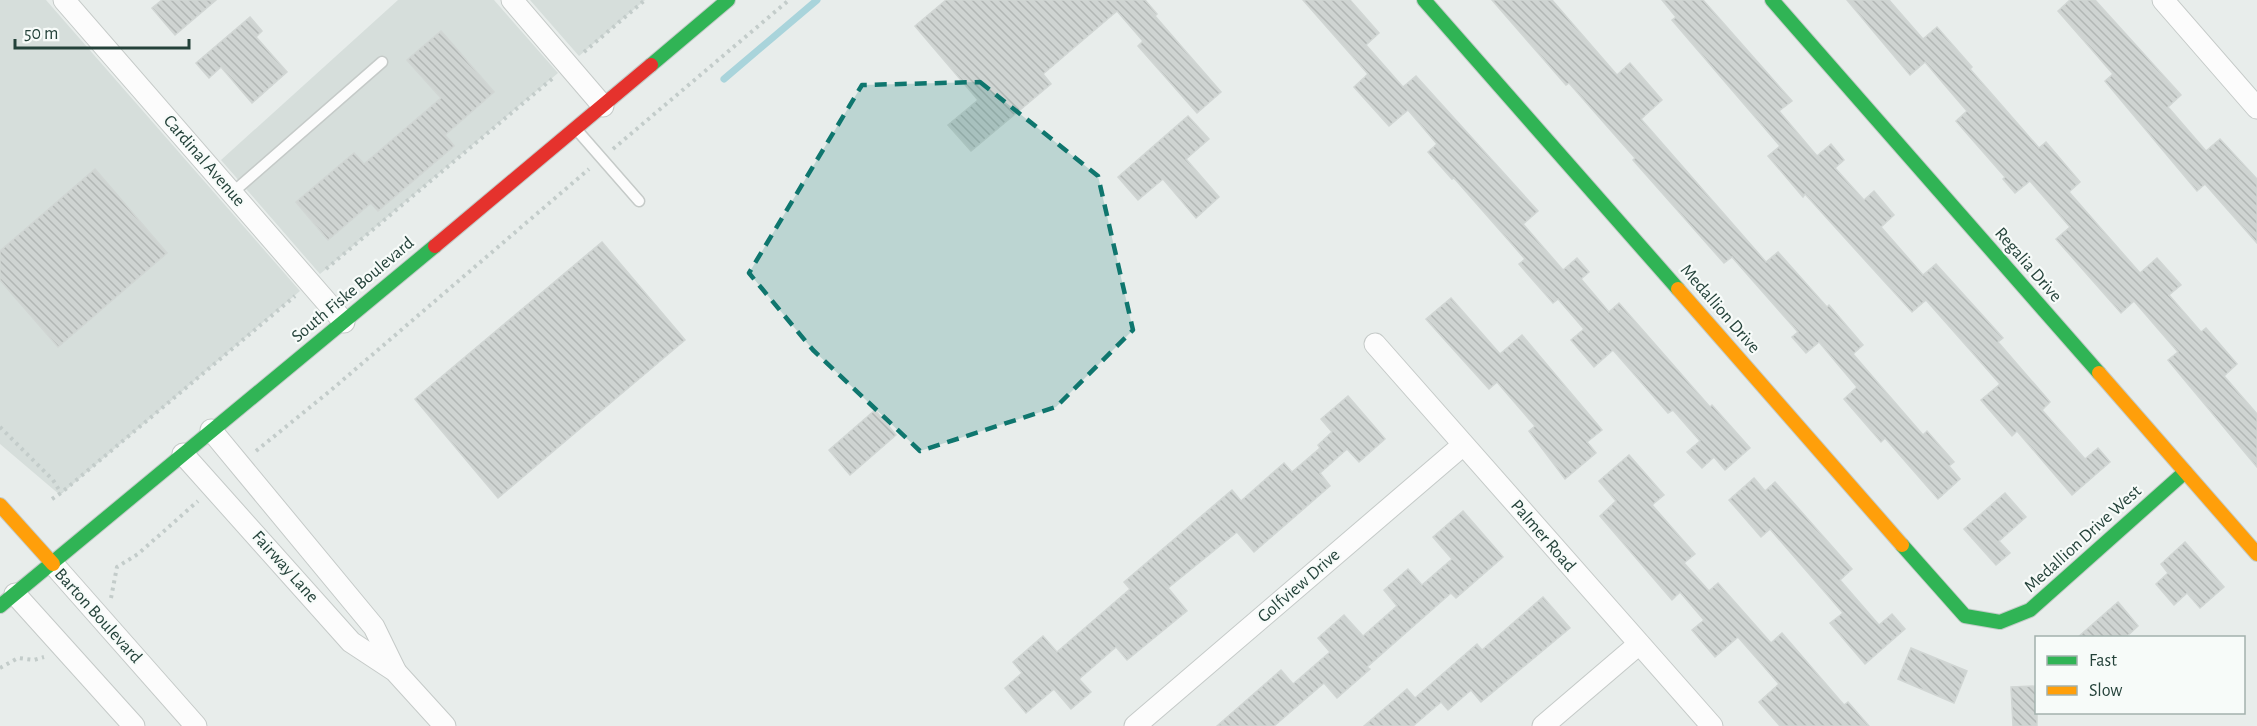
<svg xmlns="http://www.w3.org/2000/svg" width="2257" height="726" viewBox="0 0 2257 726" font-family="'Alegreya Sans',sans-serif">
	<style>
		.built { fill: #d6dedb }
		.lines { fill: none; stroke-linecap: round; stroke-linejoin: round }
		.stream { stroke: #a9d4db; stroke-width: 7 }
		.building { fill: url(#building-back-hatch); stroke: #d1d6d4; stroke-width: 1.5 }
		.lane-casing { stroke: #c5cac8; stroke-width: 13 }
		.street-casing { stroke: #c5cac8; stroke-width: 23 }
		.fast-casing { stroke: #c3cbc8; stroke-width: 16 }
		.slow-casing { stroke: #c3cbc8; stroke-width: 16 }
		.jam-casing { stroke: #c3cbc8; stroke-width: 16 }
		.path { stroke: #c3ccca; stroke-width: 4; stroke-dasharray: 3 4.5; stroke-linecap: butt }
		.lane { stroke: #fcfcfc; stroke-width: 10 }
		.street { stroke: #fcfcfc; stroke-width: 21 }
		.fast { stroke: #30b455; stroke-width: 14 }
		.slow { stroke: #ff9f0a; stroke-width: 14 }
		.jam { stroke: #e5322d; stroke-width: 14 }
		.marked { fill: #0f766e; fill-opacity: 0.2; stroke: #0f766e; stroke-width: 4.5; stroke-dasharray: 12 8; stroke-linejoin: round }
		.labels { text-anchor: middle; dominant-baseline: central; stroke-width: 4.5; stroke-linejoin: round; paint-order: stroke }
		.street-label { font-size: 18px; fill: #24423a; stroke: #f7fbf9 }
	</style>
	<defs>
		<pattern id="building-back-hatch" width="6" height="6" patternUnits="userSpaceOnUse" patternTransform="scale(1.5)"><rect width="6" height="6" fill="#cfd4d2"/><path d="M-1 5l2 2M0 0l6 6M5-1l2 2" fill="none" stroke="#b2b7b5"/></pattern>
	</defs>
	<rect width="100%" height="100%" fill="#e8edeb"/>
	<g class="built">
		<polygon points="0,0 46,0 300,291 60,495 0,444"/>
		<polygon points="398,0 494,0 558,73 320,274 221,160"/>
		<polygon points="530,0 645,0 579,56"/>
	</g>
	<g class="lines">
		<polyline class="stream" points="724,79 817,0"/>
	</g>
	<g class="building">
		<polygon points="162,0 216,0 175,35 152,8"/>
		<polygon points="946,0 1145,0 1157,14 1155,16 1221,92 1197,113 1138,46 1143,41 1117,11 1043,74 1051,84 971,151 948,125 978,100 915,26"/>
		<polygon points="1303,0 1350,0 1379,33 1366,45 1403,87 1416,76 1538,211 1523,224 1563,270 1577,258 1589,272 1581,279 1609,312 1619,303 1710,407 1712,405 1750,448 1725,470 1714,457 1702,468 1687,452 1700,441 1673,410 1668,413 1613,350 1594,367 1571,340 1584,329 1558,299 1553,303 1519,264 1525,259 1454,178 1452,179 1428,152 1437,144 1408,110 1389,126 1354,87 1368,74"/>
		<polygon points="1492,0 1552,0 1617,75 1630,63 1662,100 1641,119 1766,262 1778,252 1827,307 1829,305 1863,345 1853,354 1923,435 1927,431 1954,462 1949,466 1960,479 1938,499 1885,438 1881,442 1844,399 1857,387 1819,342 1806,353 1792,337 1798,332 1732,257 1724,263 1633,160 1635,158 1569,83 1566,85"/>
		<polygon points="1662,0 1703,0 1792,101 1779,111 1817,156 1831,144 1844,160 1835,168 1864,200 1874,191 1894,215 1881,227 1923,275 1936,264 2003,338 1998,342 2050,402 2042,410 2085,459 2098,448 2110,462 2072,495 2017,431 2012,436 1981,400 2000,384 1926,300 1912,312 1805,194 1803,197 1768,156 1780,146 1672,20 1676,17"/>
		<polygon points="1847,0 1889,0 1923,39 1937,27 1972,67 1970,69 2039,148 2046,142 2080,182 2069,192 2140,273 2157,258 2181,285 2169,295 2201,332 2206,328 2237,364 2224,376 2257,414 2257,467 2168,360 2178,352 2134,301 2121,313 2056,239 2070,227 2030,181 2015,193 2003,179 2005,177 1956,121 1967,111 1925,62 1910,75"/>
		<polygon points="2070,0 2095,0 2181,95 2168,107 2206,151 2220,139 2257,179 2257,243 2205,184 2197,191 2105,81 2113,74 2058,11"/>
		<polygon points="250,17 262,31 256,37 287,72 252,103 221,67 209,78 196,63"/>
		<polygon points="441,31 494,92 445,135 454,146 378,211 371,203 328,240 296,202 354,153 364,164 441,98 407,60"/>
		<polygon points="1188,116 1209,139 1186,159 1219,197 1196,218 1163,179 1138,200 1118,177"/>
		<polygon points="95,169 167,253 58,347 0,280 0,251"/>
		<polygon points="602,242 685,340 498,498 415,399"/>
		<polygon points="1451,298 1500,354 1522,335 1602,430 1587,442 1596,453 1565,479 1529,431 1535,426 1497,382 1489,389 1426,319"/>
		<polygon points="1348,396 1385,439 1359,462 1347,449 1320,473 1330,486 1254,552 1237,532 1168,588 1187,611 1127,660 1116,647 1079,679 1091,692 1071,709 1054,689 1026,713 1005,688 1022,673 1013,662 1043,636 1057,652 1130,589 1124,582 1232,490 1241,501 1284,463 1292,472 1320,448 1318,445 1332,432 1321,419"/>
		<polygon points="875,410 896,435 850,475 829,450"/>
		<polygon points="1629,455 1664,495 1652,505 1695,554 1684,563 1709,591 1718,583 1771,643 1782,633 1844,705 1848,702 1869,726 1780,726 1759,702 1779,684 1738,637 1715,657 1692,630 1704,620 1680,592 1672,600 1600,516 1616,501 1599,481"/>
		<polygon points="1754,478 1765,491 1775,482 1852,569 1840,580 1879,625 1892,614 1905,629 1865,664 1830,623 1843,613 1770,529 1761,537 1729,500"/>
		<polygon points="2005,493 2026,517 1999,541 2010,553 1996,565 1964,529"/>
		<polygon points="1463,511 1503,557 1456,598 1451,593 1367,667 1370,669 1337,698 1324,683 1274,726 1217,726 1281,670 1293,684 1330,652 1318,638 1344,615 1363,636 1397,606 1384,590 1408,569 1422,585 1452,559 1433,537"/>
		<polygon points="2185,542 2224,587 2200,608 2187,593 2174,605 2156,584 2168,573 2161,564"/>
		<polygon points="1543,597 1570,628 1481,702 1471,690 1448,710 1441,702 1413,726 1364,726 1407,689 1415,698 1477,644 1482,650"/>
		<polygon points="2118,602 2138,626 2125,638 2077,638"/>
		<polygon points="1911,648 1967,671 1954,703 1898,679"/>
		<polygon points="2037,686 2037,726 2013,726 2011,687"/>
	</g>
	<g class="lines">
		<defs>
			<g id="lane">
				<polyline points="576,129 639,201"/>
				<polyline points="232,193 382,62"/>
			</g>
			<g id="street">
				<polyline points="64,0 344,322"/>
				<polyline points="512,0 603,106"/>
				<polyline points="2163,0 2257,108"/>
				<polyline points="1375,344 1712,726"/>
				<polyline points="211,430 374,627 395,670"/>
				<polyline points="183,454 351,642 395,671 445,726"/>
				<polyline points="53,564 196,726"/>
				<polyline points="15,594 134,726"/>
				<polyline points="1135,726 1463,445"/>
				<polyline points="1543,726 1639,644"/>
			</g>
			<g id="fast">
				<polyline points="1424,0 1678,289"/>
				<polyline points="1772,0 2099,373"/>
				<polyline points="651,65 728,0"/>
				<polyline points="1902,545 1965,616 2000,622 2030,610 2185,472"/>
				<polyline points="0,606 435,246"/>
			</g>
			<g id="slow">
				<polyline points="1678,289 1902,545"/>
				<polyline points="2099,373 2257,554"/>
				<polyline points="0,505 53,564"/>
			</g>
			<polyline id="jam" points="435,246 651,65"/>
		</defs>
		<use href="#lane" class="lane-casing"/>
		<use href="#street" class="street-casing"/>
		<use href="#fast" class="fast-casing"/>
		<use href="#slow" class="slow-casing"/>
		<use href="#jam" class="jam-casing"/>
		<g class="path">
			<polyline points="584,52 645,0"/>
			<polyline points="613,149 789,0"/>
			<polyline points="326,269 553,78"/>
			<polyline points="0,427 53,480 61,493"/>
			<polyline points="256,451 330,391 589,169"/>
			<polyline points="52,499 61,493 295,296"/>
			<polyline points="111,598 117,567 138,554 198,501"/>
			<polyline points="0,668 18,658 34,660 44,657"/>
		</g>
		<use href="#lane" class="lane"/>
		<use href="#street" class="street"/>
		<use href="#fast" class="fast"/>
		<use href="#slow" class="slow"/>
		<use href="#jam" class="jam"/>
	</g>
	<path class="marked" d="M980 82 1098 176 1133 330 1056 407 920 451 813 350 749 273 862 85Z"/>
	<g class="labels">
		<g class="street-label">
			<text transform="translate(204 161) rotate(49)">Cardinal Avenue</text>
			<text transform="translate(2028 265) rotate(49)">Regalia Drive</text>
			<text transform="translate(353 290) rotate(-40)">South Fiske Boulevard</text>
			<text transform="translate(1720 309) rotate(49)">Medallion Drive</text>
			<text transform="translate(1543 536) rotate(49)">Palmer Road</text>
			<text transform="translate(2083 539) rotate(-42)">Medallion Drive West</text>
			<text transform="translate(285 567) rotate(48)">Fairway Lane</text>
			<text transform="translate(1299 586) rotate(-41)">Golfview Drive</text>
			<text transform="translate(98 616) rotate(48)">Barton Boulevard</text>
		</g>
	</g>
	<rect x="2035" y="636" width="210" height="78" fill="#f7fbf9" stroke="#a3b1ad" stroke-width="1.5"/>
	<rect x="2047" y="656" width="30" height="9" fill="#30b455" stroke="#a3b1ad" stroke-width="1.5"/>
	<text x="2089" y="666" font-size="18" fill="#24423a">Fast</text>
	<rect x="2047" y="686" width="30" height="9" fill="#ff9f0a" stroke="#a3b1ad" stroke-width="1.5"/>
	<text x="2089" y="696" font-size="18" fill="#24423a">Slow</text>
	<path d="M15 39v9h174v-9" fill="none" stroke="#24423a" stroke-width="3"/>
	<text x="24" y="39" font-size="18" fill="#24423a" stroke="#f7fbf9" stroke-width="4.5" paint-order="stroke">50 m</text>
</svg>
